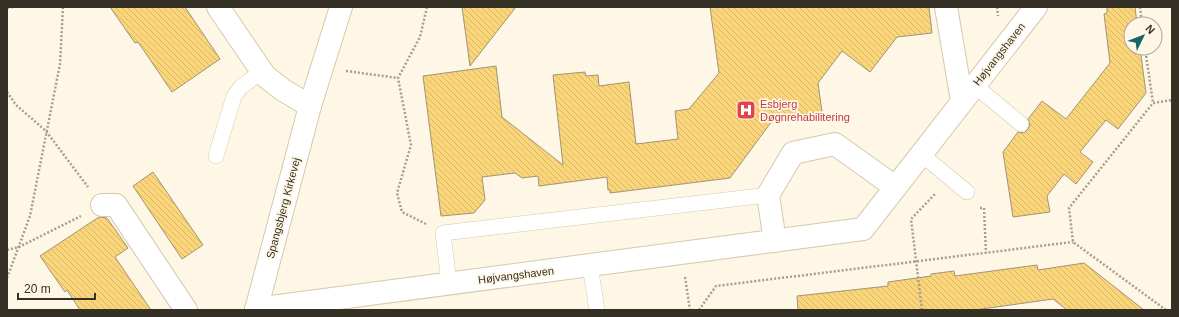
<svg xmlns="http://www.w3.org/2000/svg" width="1179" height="317" viewBox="0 0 1179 317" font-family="Helvetica,sans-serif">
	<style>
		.building { fill: url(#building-back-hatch); stroke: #a09479 }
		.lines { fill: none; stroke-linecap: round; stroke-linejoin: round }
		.service-casing { stroke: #d6c9ac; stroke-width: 16 }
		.minor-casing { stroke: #d6c9ac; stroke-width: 24 }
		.tertiary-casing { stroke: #d6c9ac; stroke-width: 24 }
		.path { stroke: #a69f90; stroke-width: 2.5; stroke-dasharray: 2 2; stroke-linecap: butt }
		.service { stroke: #fff; stroke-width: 15 }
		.minor { stroke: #fff; stroke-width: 22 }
		.tertiary { stroke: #fff; stroke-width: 22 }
		.labels { text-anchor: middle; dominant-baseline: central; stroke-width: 3.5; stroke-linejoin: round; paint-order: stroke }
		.street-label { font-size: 11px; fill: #353025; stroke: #fff7e5 }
		.health-label { font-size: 11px; fill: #be3a42; stroke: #fff7e5; text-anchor: start }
	</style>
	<defs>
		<pattern id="building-back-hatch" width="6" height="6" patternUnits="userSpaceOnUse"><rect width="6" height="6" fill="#fbd579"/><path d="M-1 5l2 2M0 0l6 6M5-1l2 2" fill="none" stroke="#d8b768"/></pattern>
	</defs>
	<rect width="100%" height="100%" fill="#fff7e5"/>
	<g class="building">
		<polygon points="110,7 185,7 220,59 172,92 138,42 135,43"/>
		<polygon points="462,7 516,7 470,66"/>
		<polygon points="710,7 929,7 932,33 897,37 870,72 842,51 818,83 822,112 775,117 730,178 610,193 610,190 608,190 607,177 539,186 538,176 522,178 515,173 482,177 485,200 474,213 441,216 423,76 496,66 502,117 563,165 553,75 585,72 586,76 598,75 599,86 629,82 636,144 678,139 675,111 689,109 719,73"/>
		<polygon points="1107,7 1135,7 1137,24 1131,24 1131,48 1140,48 1146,93 1118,129 1106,120 1080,152 1093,162 1076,184 1064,174 1047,196 1050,212 1013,217 1003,152 1018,132 1024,133 1028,129 1030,125 1028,119 1042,101 1066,119 1110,63 1104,14 1107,13"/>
		<polygon points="153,172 203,245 182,259 133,186"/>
		<polygon points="99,217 107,218 128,248 115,257 151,310 80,310 67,290 65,292 40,256"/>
		<polygon points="1084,263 1144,310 1067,310 1053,299 975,310 798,310 797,296 888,286 888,282 931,276 931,274 954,271 955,276 1037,265 1038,270"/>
	</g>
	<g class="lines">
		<defs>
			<g id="service">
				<polyline points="974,85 1021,124"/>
				<polyline points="921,154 967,192"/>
				<polyline points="216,156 234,96 241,87 262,71"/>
				<polyline points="590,265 597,310"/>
				<polyline points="449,283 443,233 768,195"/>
			</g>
			<g id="minor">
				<polyline points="218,7 265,76 283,90 310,106"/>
				<polyline points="946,7 962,101"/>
				<polyline points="102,205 116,205 186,310"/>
				<polyline points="775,241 768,195 793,153 835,144 895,187"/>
				<polyline points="256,309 863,229 1036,7"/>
			</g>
			<polyline id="tertiary" points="256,310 310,106 341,7"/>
		</defs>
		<use href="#service" class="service-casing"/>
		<use href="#minor" class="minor-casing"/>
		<use href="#tertiary" class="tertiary-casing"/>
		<g class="path">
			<polyline points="997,7 998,16"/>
			<polyline points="1140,7 1142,24"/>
			<polyline points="7,8 13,7"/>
			<polyline points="1145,48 1153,103"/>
			<polyline points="346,71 398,78"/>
			<polyline points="7,92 16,105 46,131 88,187"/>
			<polyline points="980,208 984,208 986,253"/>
			<polyline points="426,224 402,212 397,193 411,145 398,78 420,37 427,7"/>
			<polyline points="7,250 19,247 81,216"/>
			<polyline points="685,277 690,310"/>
			<polyline points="7,278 30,216 60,64 63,7"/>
			<polyline points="699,310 716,286 1073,242"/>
			<polyline points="922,310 911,219 936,193"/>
			<polyline points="1166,310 1073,242 1069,208 1153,103 1172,100"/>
		</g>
		<use href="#service" class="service"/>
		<use href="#minor" class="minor"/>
		<use href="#tertiary" class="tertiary"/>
	</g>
	<defs>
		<symbol id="hospital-square" viewBox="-11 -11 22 22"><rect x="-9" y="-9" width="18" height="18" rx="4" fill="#e0444e" stroke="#fff7e5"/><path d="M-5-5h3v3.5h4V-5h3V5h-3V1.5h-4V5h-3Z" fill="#fff"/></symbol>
	</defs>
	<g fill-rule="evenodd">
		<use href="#hospital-square" x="735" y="99" width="22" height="22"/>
	</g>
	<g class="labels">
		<g class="street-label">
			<text transform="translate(999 54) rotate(-52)">Højvangshaven</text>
			<text transform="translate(283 208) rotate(-75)">Spangsbjerg Kirkevej</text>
			<text transform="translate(516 275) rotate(-7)">Højvangshaven</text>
		</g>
		<g class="health-label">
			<text x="760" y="104">Esbjerg<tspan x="760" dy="13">Døgnrehabilitering</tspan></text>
		</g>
	</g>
	<rect width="1179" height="317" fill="none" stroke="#353025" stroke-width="16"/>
	<g transform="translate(1143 36) rotate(47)"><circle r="19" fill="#fff7e5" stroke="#aea798"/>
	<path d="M0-3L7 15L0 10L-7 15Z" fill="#16656a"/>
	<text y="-6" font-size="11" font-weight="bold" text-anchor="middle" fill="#353025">N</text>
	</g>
	<path d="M18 293v6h77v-6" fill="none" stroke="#353025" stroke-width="2"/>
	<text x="24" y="293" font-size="12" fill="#353025" stroke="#fff7e5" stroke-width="3" paint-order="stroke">20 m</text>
</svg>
